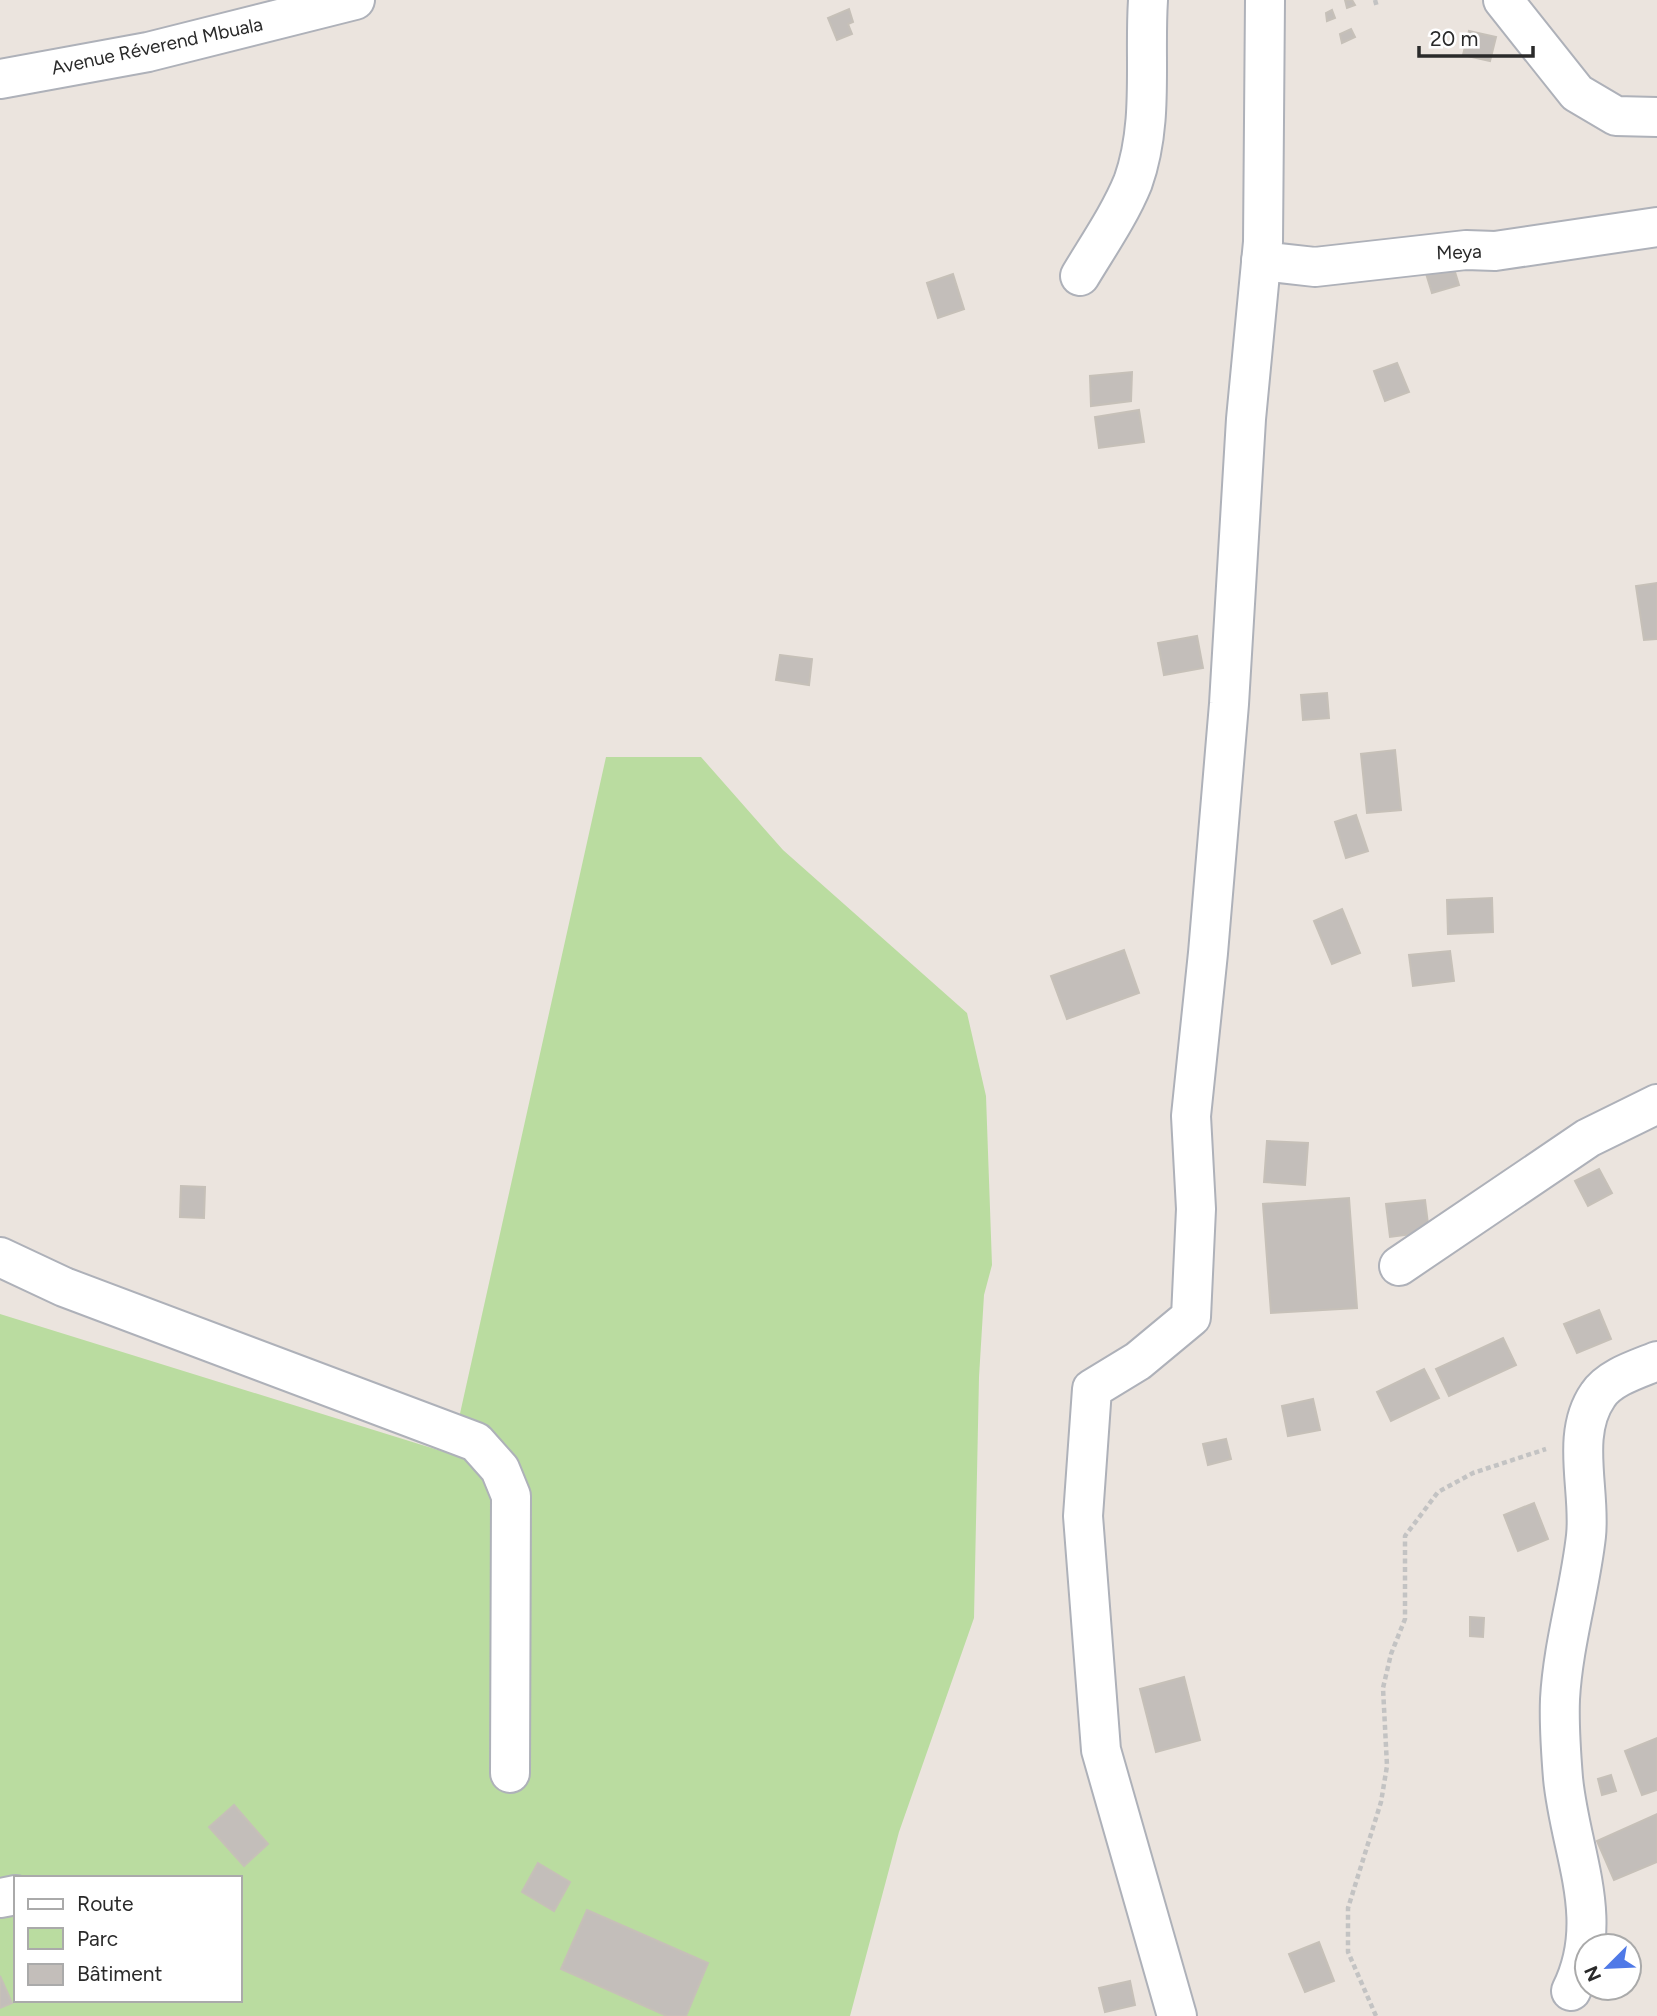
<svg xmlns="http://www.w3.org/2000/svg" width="1657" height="2016" viewBox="0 0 1657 2016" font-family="Figtree,sans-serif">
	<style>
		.green { fill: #badca0; fill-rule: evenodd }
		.building { fill: #c3beba; stroke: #c6c0b8; stroke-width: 2 }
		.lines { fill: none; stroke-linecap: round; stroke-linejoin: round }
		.minor-casing { stroke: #aeb1b9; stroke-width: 42 }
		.path { stroke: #c3c3c3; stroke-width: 4.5; stroke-dasharray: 5 3.5; stroke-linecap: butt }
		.minor { stroke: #fff; stroke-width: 38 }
		.labels { text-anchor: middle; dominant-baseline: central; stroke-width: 5; stroke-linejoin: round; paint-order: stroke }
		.street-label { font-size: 19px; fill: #2a2a2a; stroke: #fff }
	</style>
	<rect width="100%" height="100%" fill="#ebe4de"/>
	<path class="green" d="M606 757H701L783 850 967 1013 986 1096 992 1265 984 1295 979 1377 974 1618 899 1832 850 2016H0V1314L451 1454ZM16 1878H240V2000H16Z"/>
	<g class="building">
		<polygon points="1345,0 1352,0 1355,5 1347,8"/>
		<polygon points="849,9 853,22 848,24 852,34 837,40 828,18"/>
		<polygon points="1332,10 1335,18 1327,21 1326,13"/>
		<polygon points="1351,29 1355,37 1342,43 1340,34"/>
		<polygon points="1469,31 1496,37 1490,61 1463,55"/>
		<polygon points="1451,259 1459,285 1432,293 1424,267"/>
		<polygon points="953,274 964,309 938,318 927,283"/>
		<polygon points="1397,363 1409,392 1385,401 1374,371"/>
		<polygon points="1132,372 1131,401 1091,406 1090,376"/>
		<polygon points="1139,410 1144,442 1099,448 1095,417"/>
		<polygon points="1657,583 1657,639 1644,640 1636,586"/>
		<polygon points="1197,636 1203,668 1164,675 1158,643"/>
		<polygon points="780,655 812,659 809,685 776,680"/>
		<polygon points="1327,693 1329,718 1303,720 1301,695"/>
		<polygon points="1395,750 1401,810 1367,813 1361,754"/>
		<polygon points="1356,815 1368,851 1346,858 1335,822"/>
		<polygon points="1492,898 1493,932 1448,934 1447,900"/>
		<polygon points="1342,909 1360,953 1332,964 1314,921"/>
		<polygon points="1124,950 1139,993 1067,1019 1051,976"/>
		<polygon points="1450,951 1454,981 1413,986 1409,955"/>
		<polygon points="1267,1141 1308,1143 1305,1185 1264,1182"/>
		<polygon points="1599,1169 1612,1193 1588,1206 1575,1181"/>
		<polygon points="181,1186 205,1187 204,1218 180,1217"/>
		<polygon points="1349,1198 1357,1308 1271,1313 1263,1204"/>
		<polygon points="1425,1200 1429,1232 1390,1237 1386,1204"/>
		<polygon points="1599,1310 1611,1339 1577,1353 1564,1324"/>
		<polygon points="1503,1338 1516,1365 1449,1396 1436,1369"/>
		<polygon points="1424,1369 1439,1398 1391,1421 1377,1392"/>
		<polygon points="1313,1399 1320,1430 1288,1436 1282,1406"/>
		<polygon points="1226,1439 1231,1459 1208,1465 1203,1444"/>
		<polygon points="1534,1503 1548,1539 1518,1551 1504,1515"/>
		<polygon points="1470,1617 1484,1618 1483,1637 1470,1636"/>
		<polygon points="1184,1677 1200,1740 1156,1752 1140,1689"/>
		<polygon points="1657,1738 1657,1790 1642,1795 1625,1751"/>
		<polygon points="1611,1775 1616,1791 1602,1795 1598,1779"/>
		<polygon points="234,1805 268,1844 244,1866 209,1827"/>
		<polygon points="1657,1814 1657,1862 1614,1880 1597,1841"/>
		<polygon points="538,1863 570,1882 554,1911 522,1892"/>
		<polygon points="587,1910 708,1963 686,2016 667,2016 561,1969"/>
		<polygon points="1319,1942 1334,1981 1305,1992 1289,1954"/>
		<polygon points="0,1976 12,2003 0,2008"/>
		<polygon points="1130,1981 1135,2005 1105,2012 1099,1988"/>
	</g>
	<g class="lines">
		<defs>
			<g id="minor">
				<polyline points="1503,0 1577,93 1616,116 1657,117"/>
				<polyline points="0,79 148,52 355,0"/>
				<polyline points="1261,261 1315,267 1466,250 1495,251 1657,227"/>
				<path d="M1080 276C1098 246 1120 214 1133 182 1154 123 1144 61 1148 0"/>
				<polyline points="0,1257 64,1287 476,1442 500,1469 511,1496 510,1773"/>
				<polyline points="1399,1266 1588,1138 1657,1104"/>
				<polyline points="0,1898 16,1895"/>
				<path d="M1571 1991C1607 1919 1570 1852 1563 1778 1561 1753 1559 1724 1560 1699 1563 1644 1580 1590 1586 1536 1591 1491 1570 1435 1598 1395 1610 1377 1638 1369 1657 1361"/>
				<polyline points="1177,2016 1101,1750 1083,1516 1092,1389 1138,1361 1191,1317 1196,1209 1191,1116 1208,953 1229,704 1246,419 1263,242 1265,0"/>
			</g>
		</defs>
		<use href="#minor" class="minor-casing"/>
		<g class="path">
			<polyline points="1375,0 1377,7"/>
			<polyline points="1376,2016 1348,1952 1348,1908 1381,1802 1387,1766 1383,1688 1391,1654 1405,1619 1405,1536 1438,1492 1473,1473 1546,1449"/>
		</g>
		<use href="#minor" class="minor"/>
	</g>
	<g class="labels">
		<g class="street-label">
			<text transform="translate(157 46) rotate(-12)">Avenue Réverend Mbuala</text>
			<text transform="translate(1459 252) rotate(-2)">Meya</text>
		</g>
	</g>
	<rect x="14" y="1876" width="228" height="126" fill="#ffffff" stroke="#aaaaaa" stroke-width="2"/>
	<rect x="28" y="1899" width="35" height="10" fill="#ffffff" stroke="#aaaaaa" stroke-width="2"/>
	<text x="77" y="1911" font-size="21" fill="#2a2a2a">Route</text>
	<rect x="28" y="1928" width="35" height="21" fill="#badca0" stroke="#aaaaaa" stroke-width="2"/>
	<text x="77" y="1946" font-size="21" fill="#2a2a2a">Parc</text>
	<rect x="28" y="1964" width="35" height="21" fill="#c3beba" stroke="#aaaaaa" stroke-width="2"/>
	<text x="77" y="1981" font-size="21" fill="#2a2a2a">Bâtiment</text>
	<g transform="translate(1608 1967) rotate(246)"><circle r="33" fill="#ffffff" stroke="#aaaaaa" stroke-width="2"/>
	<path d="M0-5L12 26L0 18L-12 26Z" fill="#4f79e7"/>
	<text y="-10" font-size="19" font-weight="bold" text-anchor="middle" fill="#2a2a2a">N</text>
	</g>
	<path d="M1419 46v10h114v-10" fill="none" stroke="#2a2a2a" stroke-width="3.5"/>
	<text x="1430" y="46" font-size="21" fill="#2a2a2a" stroke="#ffffff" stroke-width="5" paint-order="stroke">20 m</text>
</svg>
